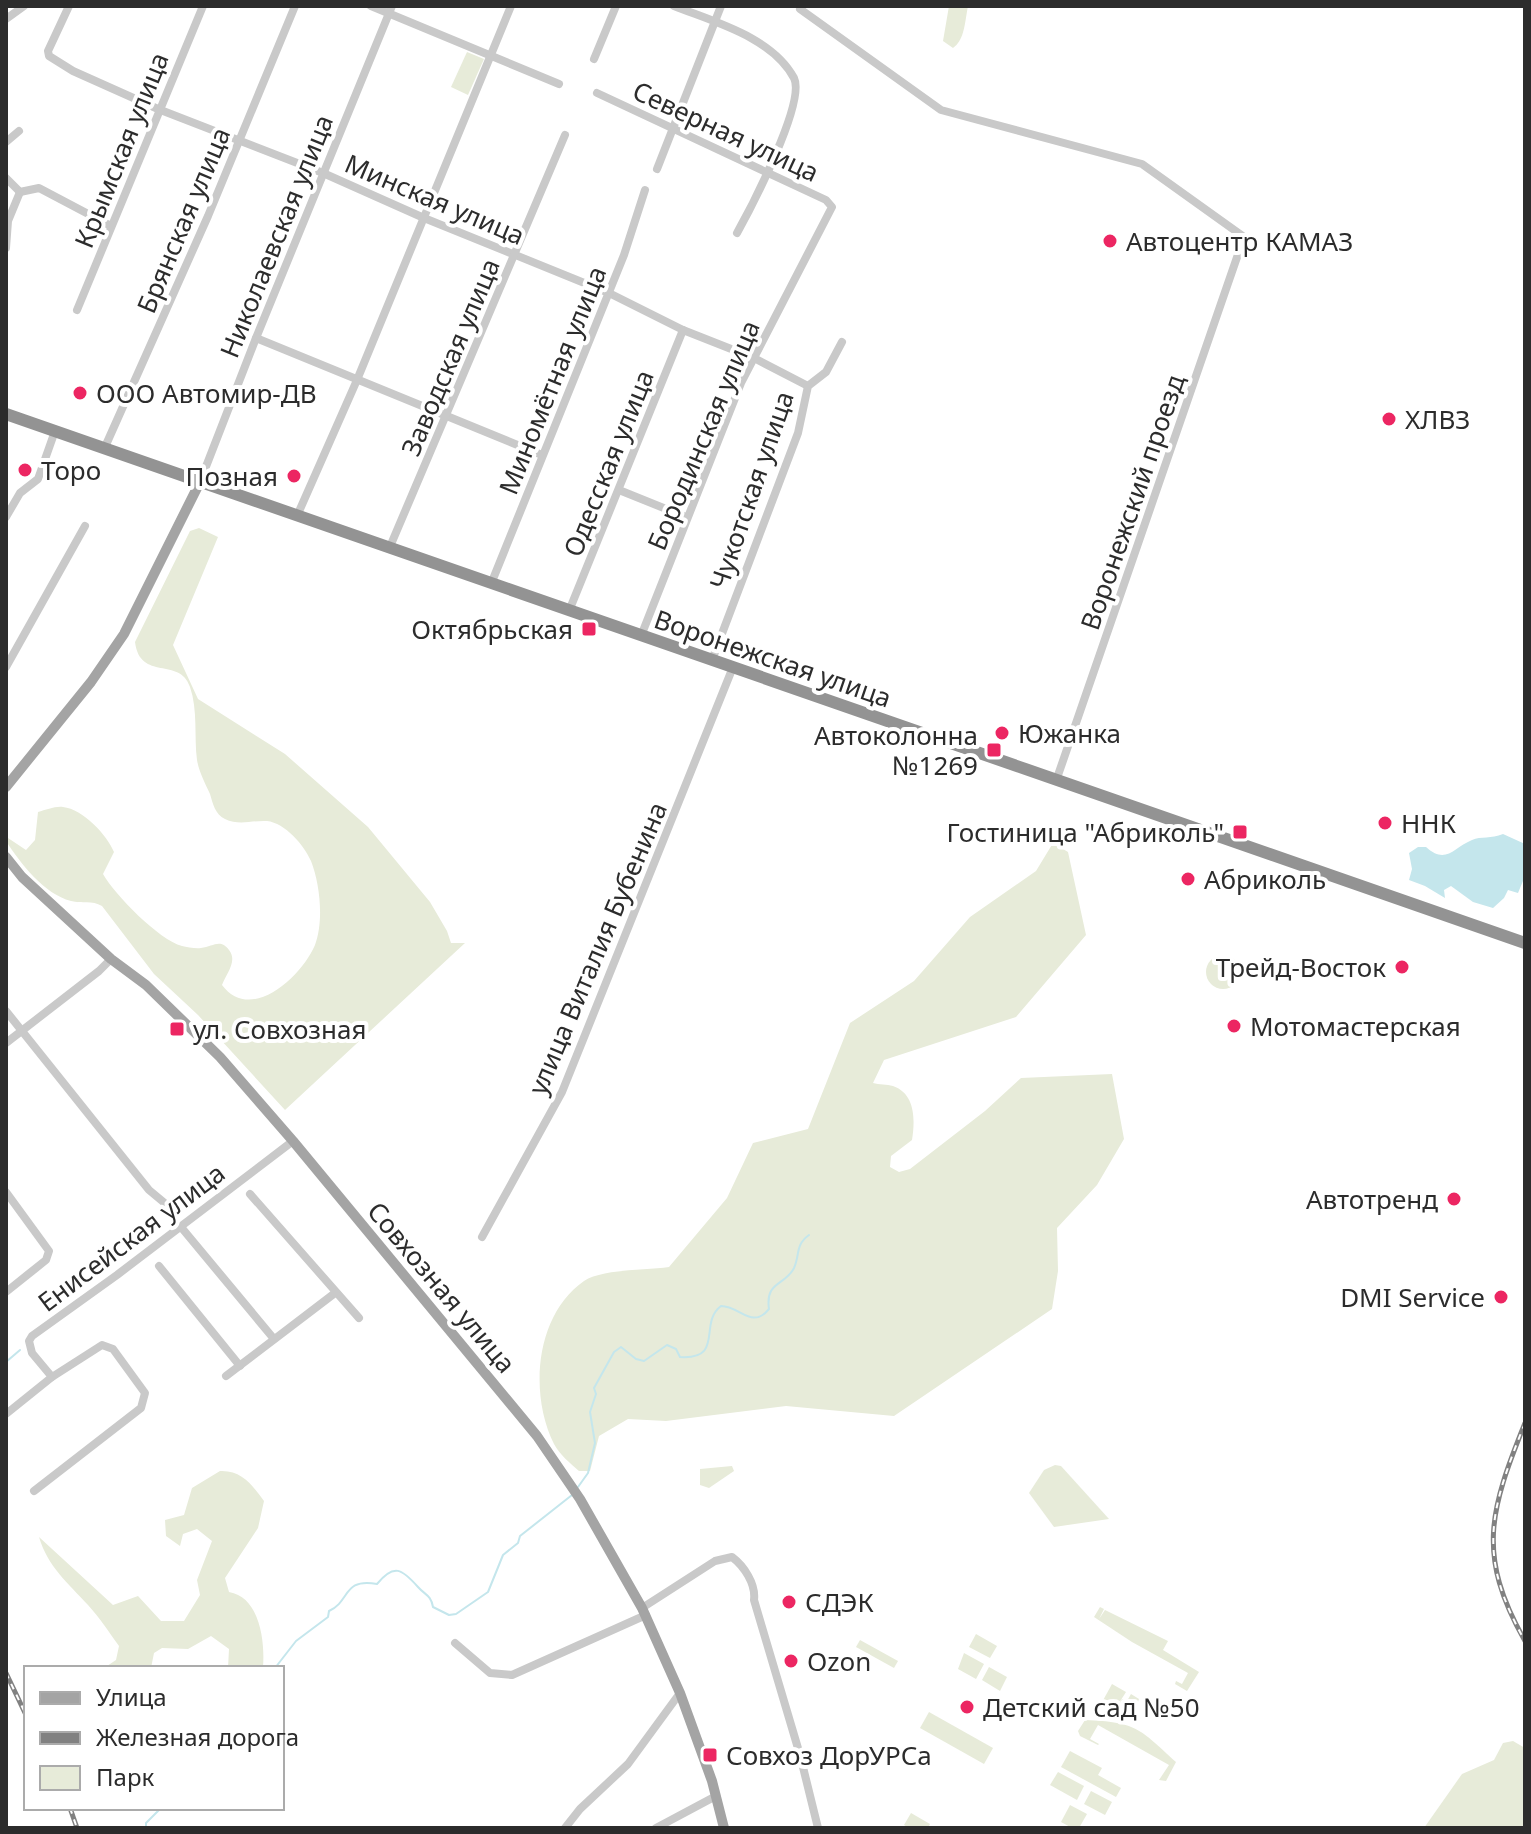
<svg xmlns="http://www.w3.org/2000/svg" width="1531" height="1834" viewBox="0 0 1531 1834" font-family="'Noto Sans',sans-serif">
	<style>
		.green { fill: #e7ebd9 }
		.water { fill: #c4e6ec }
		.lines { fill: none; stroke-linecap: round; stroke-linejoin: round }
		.stream { stroke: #c4e6ec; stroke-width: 2 }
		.minor { stroke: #c9c9c9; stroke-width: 8 }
		.major { stroke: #a4a4a4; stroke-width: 10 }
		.highway { stroke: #939393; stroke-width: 12 }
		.rail-casing { stroke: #818181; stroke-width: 5 }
		.rail { stroke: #fff; stroke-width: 2; stroke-dasharray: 6; stroke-linecap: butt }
		.poi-dot { fill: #ec2662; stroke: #fff; stroke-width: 3 }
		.labels { text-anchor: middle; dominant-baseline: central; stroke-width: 8; stroke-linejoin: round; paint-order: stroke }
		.street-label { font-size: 26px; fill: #2c2c2c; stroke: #fff }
		.poi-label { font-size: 26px; fill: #2c2c2c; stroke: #fff; text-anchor: start }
	</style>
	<rect width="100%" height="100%" fill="#fff"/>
	<g class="green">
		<path d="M949 6H968C965 20 965 40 953 48L943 41Z"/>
		<polygon points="467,52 484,59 468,95 451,87"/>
		<path d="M199 528 218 537 173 645 198 699 285 754 368 827 430 902 447 931 451 943H465L285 1110 198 1015 154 974 102 906C92 900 82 904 71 901 44 894 21 864 6 841L8 838 26 850 35 840 38 812C46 810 55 806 63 807 83 809 107 835 114 852L103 874C115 895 159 940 182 946 187 947 196 949 201 948 213 947 220 938 229 950 238 961 226 974 222 985 251 1024 302 976 315 945 324 921 320 884 311 861 304 845 285 823 267 821 254 820 239 826 225 819 215 814 213 804 210 794 205 783 199 772 197 760 194 737 198 710 190 687 180 656 140 682 135 642L190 531Z"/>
		<path d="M1053 843 1068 852 1086 935 1016 1017 884 1060 873 1083C879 1085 887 1084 893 1086 916 1094 915 1121 912 1140L891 1156 890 1167 899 1172 910 1169 985 1111 1021 1078 1112 1074 1124 1139 1097 1185 1057 1228 1058 1271 1052 1309 894 1416 786 1406 666 1421 628 1419 599 1436 590 1471H579C570 1463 560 1455 554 1444 529 1394 535 1315 584 1281 602 1269 647 1270 669 1267L727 1198 753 1143 808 1129 850 1023 914 981 970 917 1036 871Z"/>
		<circle cx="1223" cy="972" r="17"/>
		<polygon points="1055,1465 1061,1466 1109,1519 1054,1527 1029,1493 1044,1470"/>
		<polygon points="732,1466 734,1471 709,1488 700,1485 700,1469"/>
		<path d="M220 1471C242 1470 252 1485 264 1501L258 1528 225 1578 229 1592C260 1597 265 1642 263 1667L228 1668 229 1649 211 1636 188 1649 162 1648 154 1653 151 1668H104L116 1660 119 1646C109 1632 99 1617 88 1605 68 1583 48 1567 39 1537L113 1605 138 1596 161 1621H184L200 1595 197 1580 212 1541 197 1529 183 1534 180 1546 166 1536 165 1520 184 1515 192 1488Z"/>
		<polygon points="1100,1607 1104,1609 1099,1619 1105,1610 1168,1641 1163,1650 1199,1672 1187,1691 1175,1684 1176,1681 1182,1684 1188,1673 1132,1642 1094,1617"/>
		<polygon points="976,1634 997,1646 990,1658 969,1647"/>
		<polygon points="860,1640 898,1661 894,1668 856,1647"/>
		<polygon points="964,1653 984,1664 976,1679 958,1669"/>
		<polygon points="989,1667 1007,1677 1000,1691 982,1680"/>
		<polygon points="1112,1684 1126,1692 1114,1711 1101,1704"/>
		<polygon points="1131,1694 1139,1699 1134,1713 1125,1709 1121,1714 1115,1711 1122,1699 1127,1701"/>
		<polygon points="929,1712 993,1748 984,1764 920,1728"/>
		<path d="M1085 1720C1136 1722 1139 1728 1176 1762L1166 1781 1159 1780 1169 1765 1098 1725 1090 1739 1099 1744 1098 1745 1080 1736 1078 1731Z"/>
		<polygon points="1513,1741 1525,1748 1525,1822 1522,1828 1424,1828 1462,1774 1494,1760 1503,1743"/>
		<polygon points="1070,1751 1102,1768 1098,1775 1121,1788 1116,1797 1061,1767"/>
		<polygon points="1058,1772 1084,1786 1077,1800 1050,1785"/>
		<polygon points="1091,1791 1112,1802 1105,1815 1084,1804"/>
		<polygon points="1070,1805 1087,1814 1079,1828 1072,1828 1061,1822"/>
		<polygon points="911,1813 930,1824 928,1828 909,1828 904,1825"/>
	</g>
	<path class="water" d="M1503 834 1525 844V876L1518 893 1508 890 1504 898 1493 908 1473 902 1451 886 1444 890 1445 898 1425 886 1409 880 1412 869 1409 853 1418 847H1426C1446 865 1453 848 1472 840 1481 836 1491 839 1503 834Z"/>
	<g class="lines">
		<g class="stream">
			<polyline points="6,1362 20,1350"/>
			<path d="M578 1487 588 1473 595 1443 590 1412 596 1394 594 1388 614 1352 621 1347 636 1359 644 1361 667 1345 676 1349 680 1357C725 1360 698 1323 721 1306 740 1306 752 1330 769 1309 765 1281 785 1286 794 1268 800 1255 795 1245 809 1235"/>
			<path d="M275 1668 296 1641 328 1617 329 1611C351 1601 342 1578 377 1584 394 1563 402 1569 418 1587 425 1595 431 1595 433 1607L449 1615 456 1614 488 1592 503 1555 518 1543 520 1536 572 1495"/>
			<polyline points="146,1828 146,1823 161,1808"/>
		</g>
		<g class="minor">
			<polyline points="69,6 48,51 49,56 73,71 158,109 323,173 424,218 609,293 683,330 754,358 808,386"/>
			<polyline points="371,6 559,84"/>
			<path d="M674 6C714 22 772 37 794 78 806 102 751 208 737 233"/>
			<polyline points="800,9 941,110 1142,164 1244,237 1056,781"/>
			<polyline points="6,19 24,6"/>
			<polyline points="594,59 616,6"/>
			<polyline points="597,93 826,200 832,207 741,383 641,636"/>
			<polyline points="6,142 19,131"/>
			<polyline points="657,169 721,6"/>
			<polyline points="6,178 20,192 39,188 111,226"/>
			<polyline points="6,248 8,221 20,192"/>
			<polyline points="77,310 203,6"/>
			<polyline points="256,338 542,455"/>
			<polyline points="105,447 208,216 295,6"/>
			<polyline points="200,482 256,338 392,6"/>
			<polyline points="619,490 686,517"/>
			<polyline points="297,516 357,380 511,6"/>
			<polyline points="6,517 20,493 38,479 55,431"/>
			<polyline points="389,549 565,135"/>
			<polyline points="491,584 624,255 645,190"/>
			<polyline points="569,611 683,330"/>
			<polyline points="712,660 798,433 808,386 826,372 842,342"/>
			<polyline points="6,667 85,526"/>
			<polyline points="6,1011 149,1190 167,1205"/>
			<polyline points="6,1043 99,971 111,959"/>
			<polyline points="6,1192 49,1251 46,1260 6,1292"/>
			<polyline points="250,1194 359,1318"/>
			<polyline points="181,1227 274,1339"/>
			<polyline points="482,1237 562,1092 733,667"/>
			<polyline points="159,1266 240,1366"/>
			<polyline points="226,1376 335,1293"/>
			<polyline points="52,1377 32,1353 29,1341 32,1336 117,1275 293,1141"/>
			<polyline points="6,1414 52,1377 102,1345 113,1349 145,1393 141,1408 34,1491"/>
			<path d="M642 1608 715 1561 732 1557C744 1566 756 1584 754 1600L800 1755 818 1828"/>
			<polyline points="455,1643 490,1673 512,1675 646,1615"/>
			<polyline points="565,1828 580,1809 628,1764 680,1693"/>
			<polyline points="656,1828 716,1796"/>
		</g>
		<g class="major">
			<polyline points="6,787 91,682 124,634 200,482"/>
			<polyline points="6,857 22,877 111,959 146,985 220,1057 293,1141 537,1436 580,1499 642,1608 680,1693 712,1781 724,1828"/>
		</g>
		<polyline class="highway" points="6,414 1525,943"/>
		<defs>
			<g id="rail">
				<path d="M1525 1423C1490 1510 1476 1555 1525 1641"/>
				<polyline points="6,1673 26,1715"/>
				<polyline points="70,1808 77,1828"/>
			</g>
		</defs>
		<use href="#rail" class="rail-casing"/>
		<use href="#rail" class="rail"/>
	</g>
	<g class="poi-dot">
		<circle cx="1110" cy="241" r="8"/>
		<circle cx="80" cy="393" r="8"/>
		<circle cx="1389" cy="419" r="8"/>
		<circle cx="25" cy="470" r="8"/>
		<circle cx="294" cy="476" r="8"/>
		<rect x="581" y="621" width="16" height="16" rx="4"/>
		<circle cx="1002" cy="733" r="8"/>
		<rect x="986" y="742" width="16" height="16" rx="4"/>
		<circle cx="1385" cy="823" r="8"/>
		<rect x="1232" y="824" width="16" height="16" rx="4"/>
		<circle cx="1188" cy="879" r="8"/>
		<circle cx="1402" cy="967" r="8"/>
		<circle cx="1234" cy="1026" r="8"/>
		<rect x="169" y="1021" width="16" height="16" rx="4"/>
		<circle cx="1454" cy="1199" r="8"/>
		<circle cx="1501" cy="1297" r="8"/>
		<circle cx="789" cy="1602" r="8"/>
		<circle cx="791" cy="1661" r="8"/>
		<circle cx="967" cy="1707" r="8"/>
		<rect x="702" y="1747" width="16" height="16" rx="4"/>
	</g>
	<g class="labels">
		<g class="street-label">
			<text transform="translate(726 131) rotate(25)">Северная улица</text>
			<text transform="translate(121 150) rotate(-68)">Крымская улица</text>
			<text transform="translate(435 199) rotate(23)">Минская улица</text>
			<text transform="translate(183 220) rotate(-67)">Брянская улица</text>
			<text transform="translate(276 236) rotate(-68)">Николаевская улица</text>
			<text transform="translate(450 357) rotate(-67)">Заводская улица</text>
			<text transform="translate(552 380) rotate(-68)">Миномётная улица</text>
			<text transform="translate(703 435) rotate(-67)">Бородинская улица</text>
			<text transform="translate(608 463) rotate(-68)">Одесская улица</text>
			<text transform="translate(751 490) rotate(-71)">Чукотская улица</text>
			<text transform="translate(1132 502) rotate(-71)">Воронежский проезд</text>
			<text transform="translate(773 658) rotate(19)">Воронежская улица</text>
			<text transform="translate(597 948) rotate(-67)">улица Виталия Бубенина</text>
			<text transform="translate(131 1237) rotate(-37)">Енисейская улица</text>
			<text transform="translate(442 1287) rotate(50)">Совхозная улица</text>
		</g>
		<g class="poi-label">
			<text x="1126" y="241">Автоцентр КАМАЗ</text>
			<text x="96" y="393">ООО Автомир-ДВ</text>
			<text x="1405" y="419">ХЛВЗ</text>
			<text x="41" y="470">Торо</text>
			<text x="278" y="476" text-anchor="end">Позная</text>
			<text x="573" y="629" text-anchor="end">Октябрьская</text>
			<text x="1018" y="733">Южанка</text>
			<text x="978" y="735" text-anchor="end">Автоколонна<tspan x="978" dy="30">№1269</tspan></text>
			<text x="1401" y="823">ННК</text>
			<text x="1224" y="832" text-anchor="end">Гостиница "Абриколь"</text>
			<text x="1204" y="879">Абриколь</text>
			<text x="1386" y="967" text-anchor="end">Трейд-Восток</text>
			<text x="1250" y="1026">Мотомастерская</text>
			<text x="193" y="1029">ул. Совхозная</text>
			<text x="1438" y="1199" text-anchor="end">Автотренд</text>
			<text x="1485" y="1297" text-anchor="end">DMI Service</text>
			<text x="805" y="1602">СДЭК</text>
			<text x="807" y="1661">Ozon</text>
			<text x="983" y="1707">Детский сад №50</text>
			<text x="726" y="1755">Совхоз ДорУPCа</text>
		</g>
	</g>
	<rect width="1531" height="1834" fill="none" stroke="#2c2c2c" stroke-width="16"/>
	<rect x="24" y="1666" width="260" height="144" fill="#ffffff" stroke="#ababab" stroke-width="2"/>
	<rect x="40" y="1692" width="40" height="12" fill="#a4a4a4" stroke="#ababab" stroke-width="2"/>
	<text x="96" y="1706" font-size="24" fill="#2c2c2c">Улица</text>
	<rect x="40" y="1732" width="40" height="12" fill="#818181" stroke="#ababab" stroke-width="2"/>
	<text x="96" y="1746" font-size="24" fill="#2c2c2c">Железная дорога</text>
	<rect x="40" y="1766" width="40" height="24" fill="#e7ebd9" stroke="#ababab" stroke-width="2"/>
	<text x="96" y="1786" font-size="24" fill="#2c2c2c">Парк</text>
</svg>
